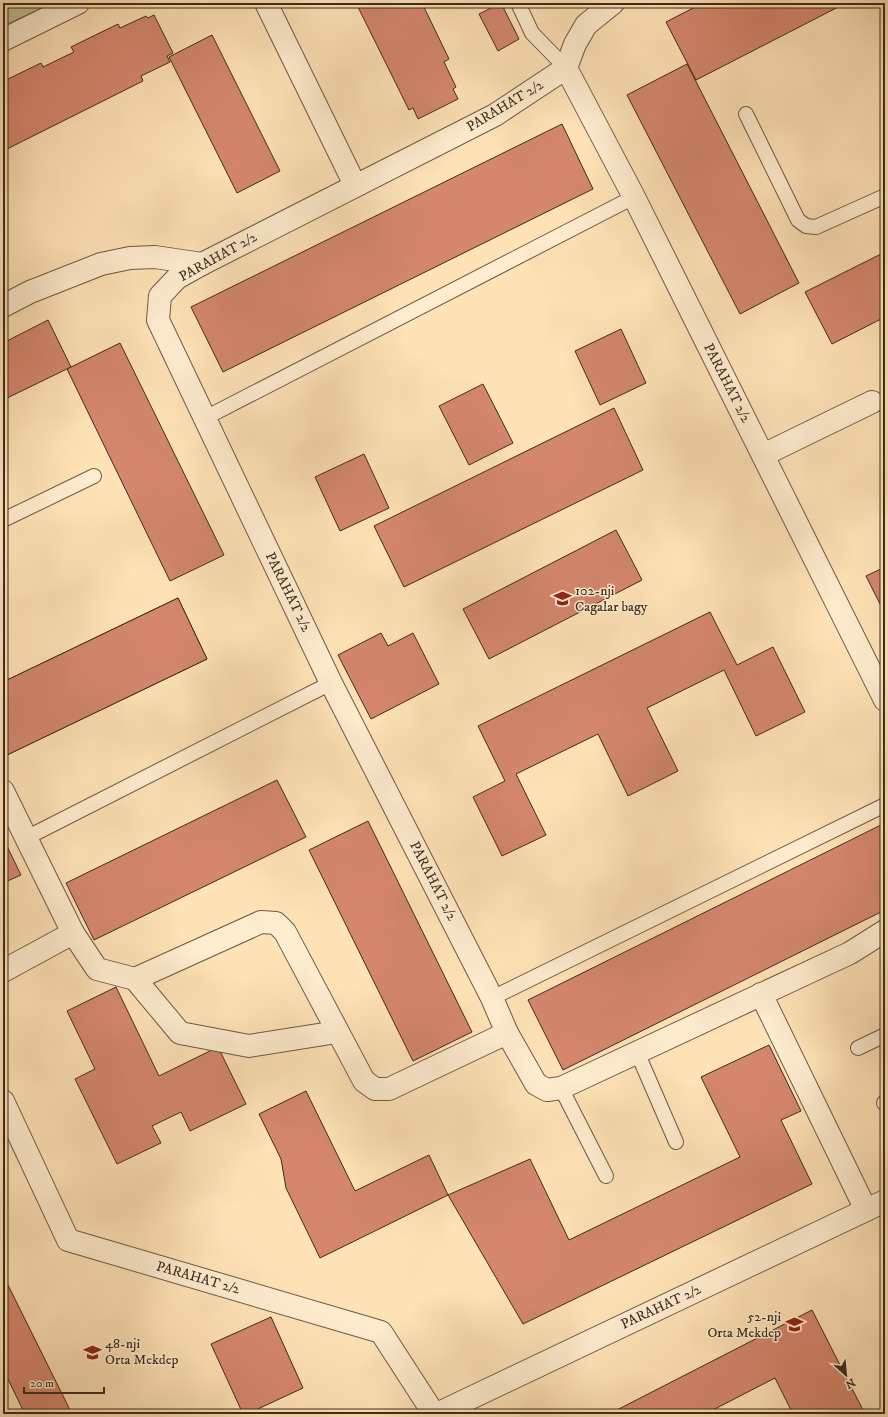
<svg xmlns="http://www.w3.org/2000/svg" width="888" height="1417" viewBox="0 0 888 1417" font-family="'IM FELL DW Pica',serif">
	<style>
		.green { fill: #c1c38e; stroke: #7e7755 }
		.building { fill: #d5876e; stroke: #3c2b1c }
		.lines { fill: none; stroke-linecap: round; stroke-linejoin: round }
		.service-casing { stroke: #6d5943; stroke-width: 16 }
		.minor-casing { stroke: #6d5943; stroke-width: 24 }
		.service { stroke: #ffedd0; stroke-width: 14 }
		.minor { stroke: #ffedd0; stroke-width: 22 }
		.labels { text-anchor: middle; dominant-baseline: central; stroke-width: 3; stroke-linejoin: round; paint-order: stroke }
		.street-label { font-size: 14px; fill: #3c2b1c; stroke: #ffedd0 }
		.poi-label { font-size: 14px; fill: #3c2b1c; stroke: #ffedd0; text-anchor: start }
	</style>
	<rect width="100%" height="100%" fill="#ffe3b7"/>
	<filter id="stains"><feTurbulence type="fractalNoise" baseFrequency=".005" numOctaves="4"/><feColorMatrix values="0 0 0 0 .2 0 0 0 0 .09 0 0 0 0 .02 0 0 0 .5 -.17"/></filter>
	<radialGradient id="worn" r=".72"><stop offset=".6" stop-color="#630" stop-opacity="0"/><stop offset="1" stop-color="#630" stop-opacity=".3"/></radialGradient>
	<polygon class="green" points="3,3 45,3 46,6 3,26"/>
	<g class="building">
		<polygon points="356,3 422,3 449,59 444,62 456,87 453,89 458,99 418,119 413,108 409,110"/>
		<polygon points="501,3 519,39 498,51 479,14"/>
		<polygon points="703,3 846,3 696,80 666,22"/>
		<polygon points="154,15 173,53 167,56 170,62 141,76 143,81 3,151 3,87 6,86 4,81 41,63 43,67 74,52 71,47 118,24 120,28 146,16 148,18"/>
		<polygon points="212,35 280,171 237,193 169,57"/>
		<polygon points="687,64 799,283 740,314 627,95"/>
		<polygon points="562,124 593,189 223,372 191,307"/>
		<polygon points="885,252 885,317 832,344 805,292"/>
		<polygon points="48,320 71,367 3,400 3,343"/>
		<polygon points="621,329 646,383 600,405 575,351"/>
		<polygon points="120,343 224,555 170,581 67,369"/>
		<polygon points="483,384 513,443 469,465 439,406"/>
		<polygon points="614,408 643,470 404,587 374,526"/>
		<polygon points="364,454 389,508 340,531 315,477"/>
		<polygon points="616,530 642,580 489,659 463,609"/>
		<polygon points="885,567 885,614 866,576"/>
		<polygon points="178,598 207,659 7,755 3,747 3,682"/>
		<polygon points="178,598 207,659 7,755 3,747 3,682"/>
		<polygon points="710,612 737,665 773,647 805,712 756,736 724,670 647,708 678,771 628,796 598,734 516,774 546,835 502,856 473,797 505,781 478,726"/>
		<polygon points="381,633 388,646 413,633 439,684 371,719 338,655"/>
		<polygon points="277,780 306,837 94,940 66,883"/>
		<polygon points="368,821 472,1032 413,1061 309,850"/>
		<polygon points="885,823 885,910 563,1070 528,1000"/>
		<polygon points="3,838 21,875 3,883"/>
		<polygon points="116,987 159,1076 218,1047 246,1104 190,1131 181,1112 152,1126 161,1143 117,1164 75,1079 95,1069 67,1011"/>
		<polygon points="769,1045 801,1111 781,1120 812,1184 523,1324 448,1195 530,1159 569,1240 740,1157 701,1077"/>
		<polygon points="306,1091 355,1191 429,1155 448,1195 320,1258 286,1188 281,1159 259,1114"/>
		<polygon points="3,1275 72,1414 25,1414 3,1369"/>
		<polygon points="812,1310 865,1414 793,1414 775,1378 705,1414 609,1414"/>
		<polygon points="271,1317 303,1388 247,1414 243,1414 211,1344"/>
	</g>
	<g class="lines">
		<defs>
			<g id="service">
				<polyline points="518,3 532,33 566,68"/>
				<polyline points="746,114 798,220 806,226 816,227 885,196"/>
				<polyline points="205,418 634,197"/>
				<polyline points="3,520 94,476"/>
				<polyline points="26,838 331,683"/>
				<polyline points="492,998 885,805"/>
				<polyline points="858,1048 885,1035"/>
				<polyline points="637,1052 676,1142"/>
				<polyline points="561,1088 606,1176"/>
				<polyline points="884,1103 885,1102"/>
			</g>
			<g id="minor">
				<polyline points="266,3 355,185"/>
				<polyline points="613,3 586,25 575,44 566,68 495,115 202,264 177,278 160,296 158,320 331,683 492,998 507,1033 536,1084 547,1090 561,1088 850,953 885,931"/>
				<polyline points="3,40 78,3"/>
				<polyline points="566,68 634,197 885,700"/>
				<polyline points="3,306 30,292 101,264 130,258 155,257 202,264"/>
				<polyline points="763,455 872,402"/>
				<polyline points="3,791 73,933 3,971"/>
				<polyline points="73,933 97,969 135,979 261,922 276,923 285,932 364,1081 375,1089 389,1089 507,1033"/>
				<polyline points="135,979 180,1033 249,1046 337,1032"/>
				<polyline points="761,994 866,1210"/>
				<polyline points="3,1101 68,1240 381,1332 434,1414"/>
				<polyline points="437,1414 885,1201"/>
			</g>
		</defs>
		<use href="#service" class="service-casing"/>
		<use href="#minor" class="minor-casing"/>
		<use href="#service" class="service"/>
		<use href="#minor" class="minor"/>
	</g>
	<defs>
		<symbol id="school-bare" viewBox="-9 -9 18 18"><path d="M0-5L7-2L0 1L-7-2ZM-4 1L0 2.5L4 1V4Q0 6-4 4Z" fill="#8f2418" stroke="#ffedd0" stroke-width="2.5" paint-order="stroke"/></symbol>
	</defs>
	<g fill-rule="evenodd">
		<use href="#school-bare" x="550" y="586" width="25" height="25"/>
		<use href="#school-bare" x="782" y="1312" width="25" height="25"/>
		<use href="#school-bare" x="80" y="1340" width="25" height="25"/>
	</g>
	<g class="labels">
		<g class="street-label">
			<text transform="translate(505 106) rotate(-31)">PARAHAT 2/2</text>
			<text transform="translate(218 257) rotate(-29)">PARAHAT 2/2</text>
			<text transform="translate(727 383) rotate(63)">PARAHAT 2/2</text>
			<text transform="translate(288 592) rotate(64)">PARAHAT 2/2</text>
			<text transform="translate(433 881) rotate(63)">PARAHAT 2/2</text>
			<text transform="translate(198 1278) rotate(16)">PARAHAT 2/2</text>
			<text transform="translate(661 1307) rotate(-25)">PARAHAT 2/2</text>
		</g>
		<g class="poi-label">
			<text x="575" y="591">102-nji<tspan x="575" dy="16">Cagalar bagy</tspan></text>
			<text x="781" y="1317" text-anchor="end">52-nji<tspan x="781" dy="16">Orta Mekdep</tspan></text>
			<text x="105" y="1344">48-nji<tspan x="105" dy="16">Orta Mekdep</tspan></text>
		</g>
	</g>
	<rect width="888" height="1417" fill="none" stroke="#ffe3b7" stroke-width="16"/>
	<rect x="4" y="4" width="880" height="1409" fill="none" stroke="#3c2b1c" stroke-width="2"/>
	<rect x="8" y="8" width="872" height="1401" fill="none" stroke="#3c2b1c"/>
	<g transform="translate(846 1375) rotate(153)" stroke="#ffedd0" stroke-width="3" paint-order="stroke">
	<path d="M0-3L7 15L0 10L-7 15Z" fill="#3c2b1c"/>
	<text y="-6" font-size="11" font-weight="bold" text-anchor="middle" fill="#3c2b1c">N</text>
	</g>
	<path d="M24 1387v6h80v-6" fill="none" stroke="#3c2b1c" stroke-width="2"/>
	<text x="30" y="1387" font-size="12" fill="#3c2b1c" stroke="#ffedd0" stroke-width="3" paint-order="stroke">20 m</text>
	<rect width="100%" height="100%" filter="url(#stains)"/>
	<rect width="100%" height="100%" fill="url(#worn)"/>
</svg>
